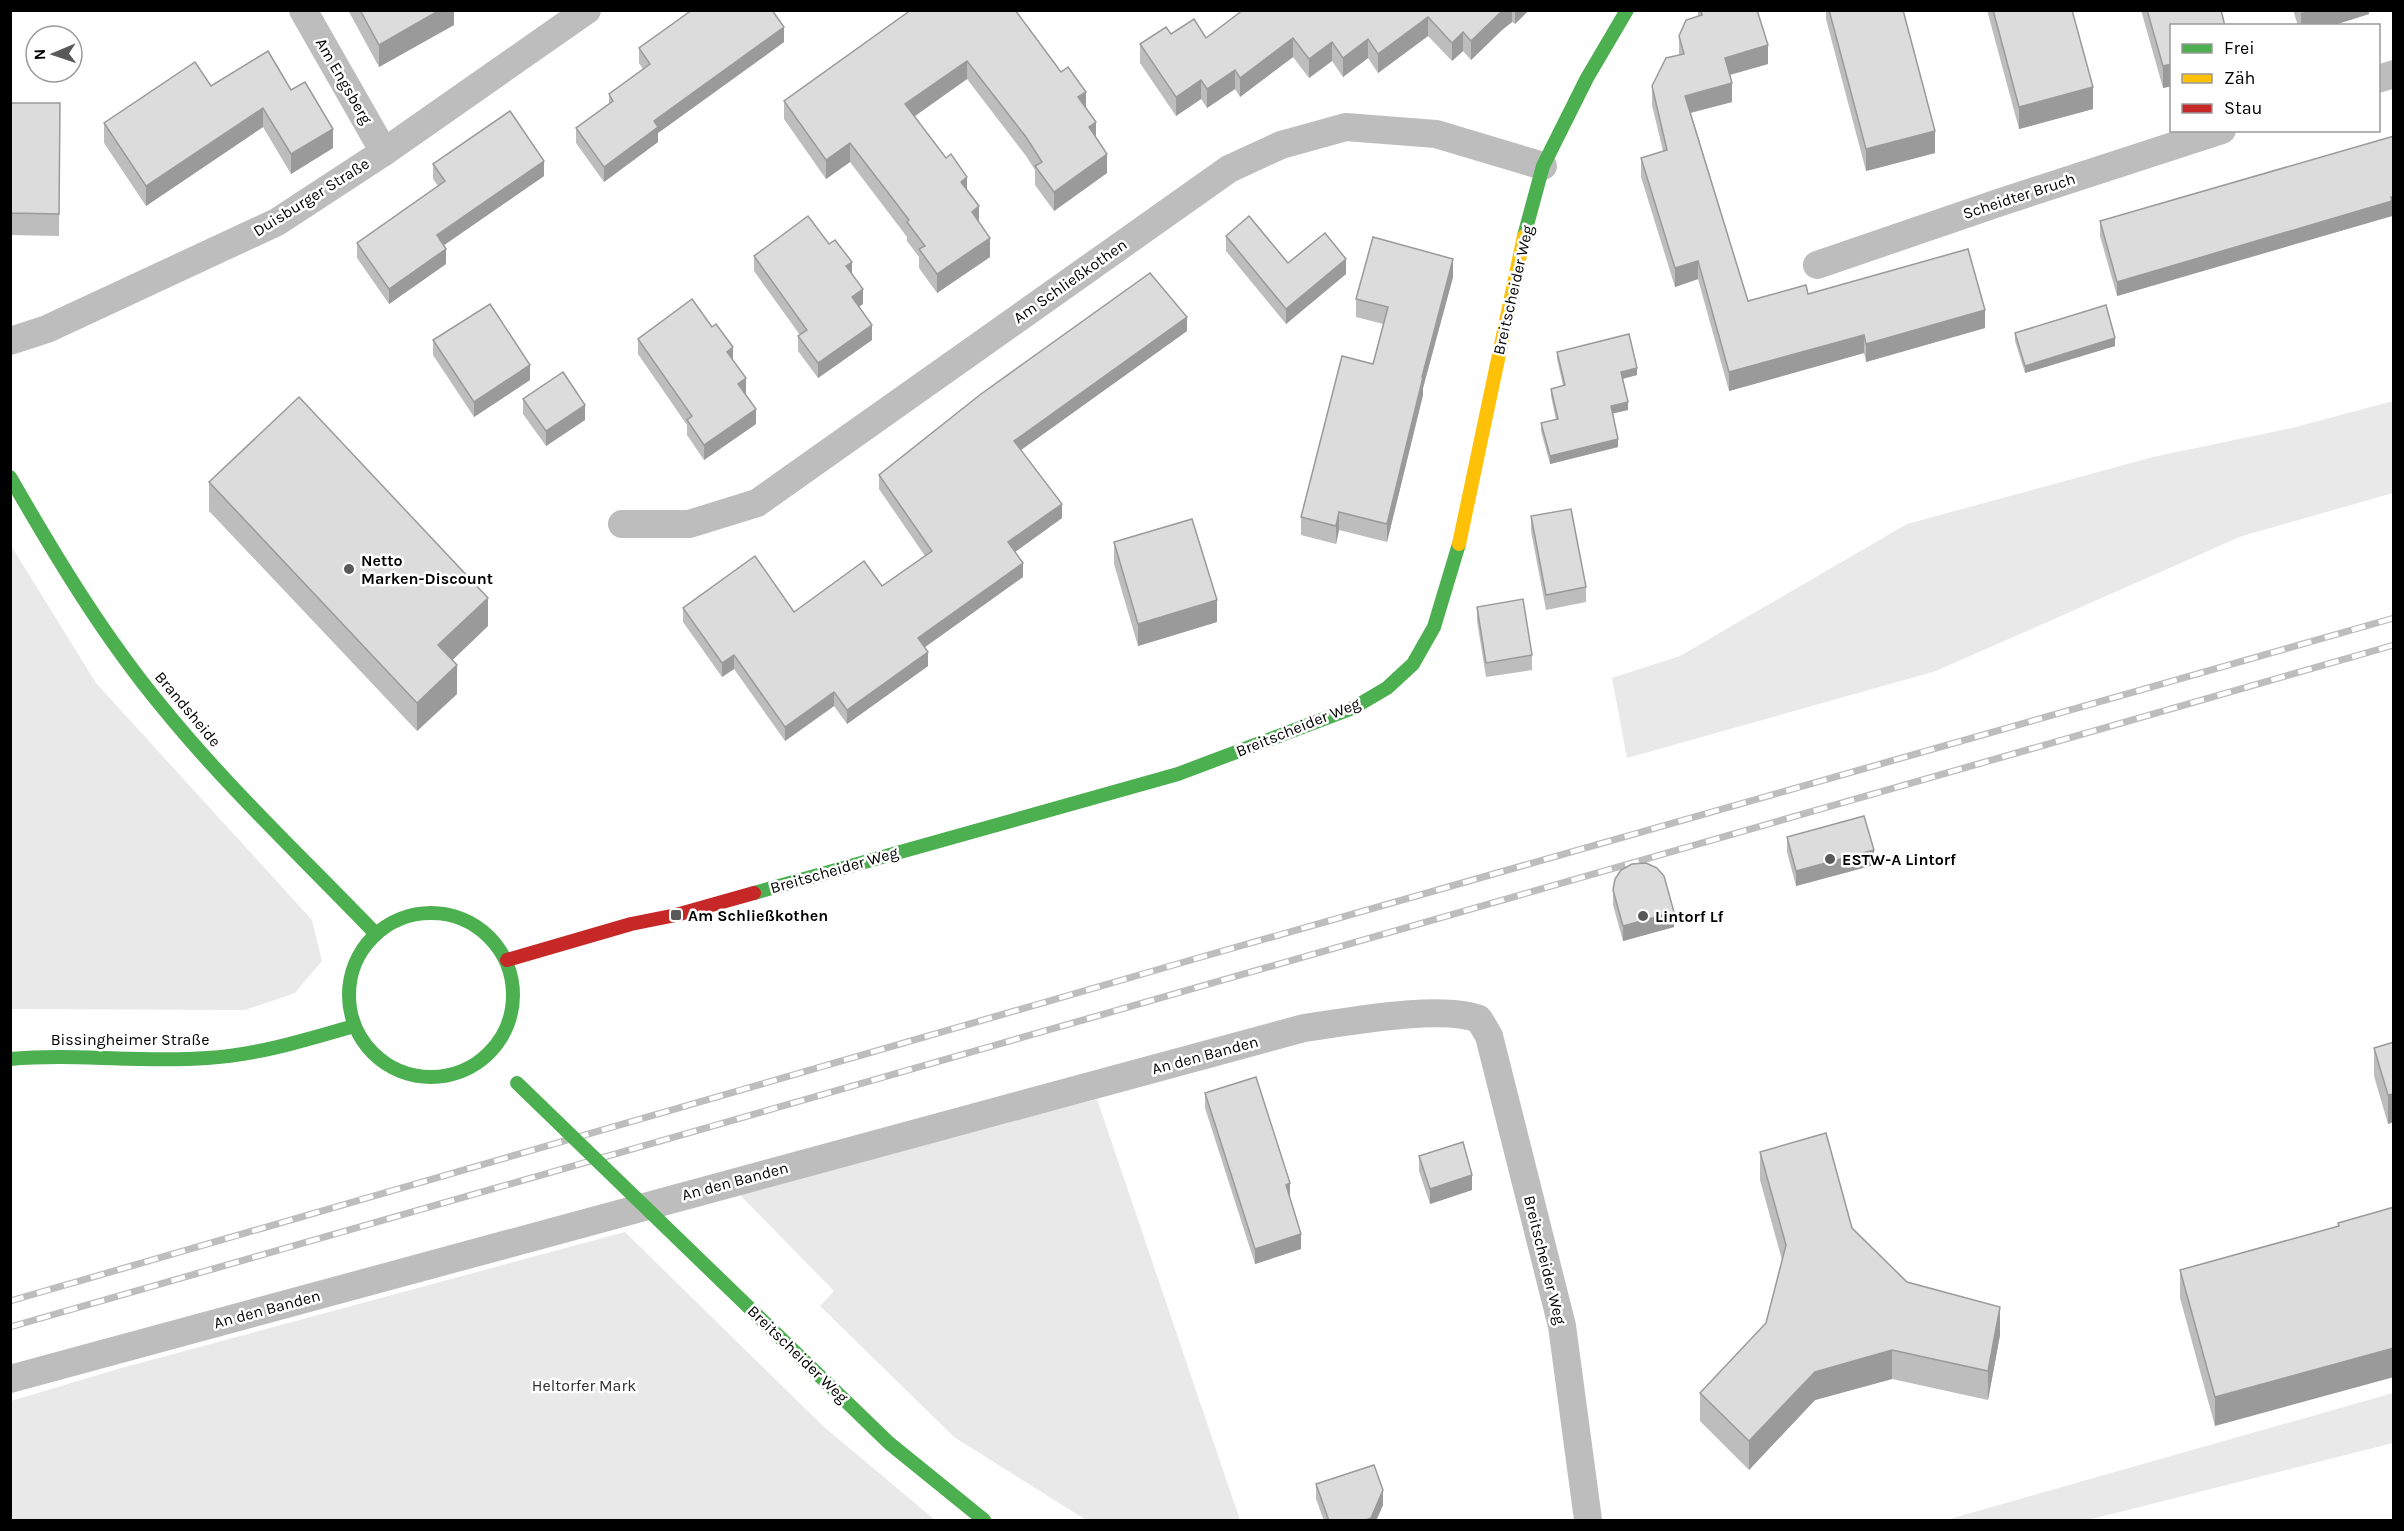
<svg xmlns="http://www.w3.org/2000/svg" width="2404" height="1531" viewBox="0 0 2404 1531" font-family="Karla,sans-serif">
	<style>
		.green { fill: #e9e9e9 }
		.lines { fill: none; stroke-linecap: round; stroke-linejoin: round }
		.street { stroke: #bdbdbd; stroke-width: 28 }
		.fast { stroke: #4caf50; stroke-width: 14 }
		.slow { stroke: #ffc107; stroke-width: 14 }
		.jam { stroke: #c62828; stroke-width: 14 }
		.rail-casing { stroke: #bdbdbd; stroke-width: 7 }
		.rail { stroke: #fff; stroke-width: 4.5; stroke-dasharray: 14; stroke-linecap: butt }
		.fast-bridge { stroke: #4caf50; stroke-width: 14 }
		.wall { fill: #bdbdbd }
		.shaded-wall { fill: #9a9a9a }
		.building { fill: #dcdcdc; stroke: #9a9a9a; stroke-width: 1.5 }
		.poi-dot { fill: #595959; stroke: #fff; stroke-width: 2 }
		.labels { text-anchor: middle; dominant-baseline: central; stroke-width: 5; stroke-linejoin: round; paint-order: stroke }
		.street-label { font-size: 16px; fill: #000; stroke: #fff }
		.poi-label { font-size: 16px; font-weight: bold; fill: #000; stroke: #fff; text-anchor: start }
		.park-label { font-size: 16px; fill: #2e2e2e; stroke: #fff }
	</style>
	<rect width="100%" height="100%" fill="#fff"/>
	<g class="green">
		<polygon points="2393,401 2393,493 2242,536 1936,671 1627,758 1612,678 1680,656 1907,524 2153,457 2292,428"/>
		<polygon points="10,544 96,683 312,920 322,961 295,993 245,1010 11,1009"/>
		<polygon points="1097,1099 1240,1520 1086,1520 954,1437 820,1306 834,1291 739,1194"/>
		<polygon points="625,1232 823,1426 935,1520 11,1520 11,1401 118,1369"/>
		<polygon points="2393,1393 2393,1443 2088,1520 1946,1520"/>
	</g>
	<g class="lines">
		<g class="street">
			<polyline points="303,10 384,152"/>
			<polyline points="2378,79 2394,74"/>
			<polyline points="1817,265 2001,202 2222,130"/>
			<polyline points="10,341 47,329 277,222 384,152 587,10"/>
			<polyline points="622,524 689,524 757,503 1229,169 1281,145 1346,127 1436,134 1543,166"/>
			<path d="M10 1379 1304 1028C1346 1022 1442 1004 1479 1019L1489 1036 1562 1326 1588 1520"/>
		</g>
		<g class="fast">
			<polyline points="1524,236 1543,166 1587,78 1627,10"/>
			<path d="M10 477C56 557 104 637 163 708 228 788 304 859 375 933"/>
			<polyline points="754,893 1178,774 1353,708 1387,688 1413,664 1434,627 1459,544"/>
			<circle cx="431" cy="995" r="82"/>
			<path d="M10 1059C76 1053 141 1063 207 1058 257 1055 306 1040 354 1026"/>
		</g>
		<polyline class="slow" points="1459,544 1524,236"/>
		<polyline class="jam" points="507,960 631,924 676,915 754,893"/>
		<defs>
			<g id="rail">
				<polyline points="10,1301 1191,960 2394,618"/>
				<polyline points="10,1327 2394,645"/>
			</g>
		</defs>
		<use href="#rail" class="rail-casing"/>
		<use href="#rail" class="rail"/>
		<polyline class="fast-bridge" points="517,1083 889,1443 984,1520"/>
	</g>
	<g class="wall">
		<polygon points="348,10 454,10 454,25 379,67"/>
		<polygon points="1017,10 1017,15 1086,108 1107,173 1054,211 1035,185 1035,170 1026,156 967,79 915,116 967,190 990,257 937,293 919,268 919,257 907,241 907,237 850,162 826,179 784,119 784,101"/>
		<polygon points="1243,10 1529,10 1515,24 1512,22 1502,30 1471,60 1463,51 1452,61 1428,36 1378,73 1368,58 1343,77 1332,61 1309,78 1293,57 1240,97 1235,89 1207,108 1201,99 1176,116 1140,63 1140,44 1171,34 1206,38"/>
		<polygon points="1698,10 1757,10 1768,64 1730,75 1732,102 1691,113 1748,301 1808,294 1985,328 1866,362 1864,353 1729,391 1698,279 1675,287 1641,177 1641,158 1663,151 1652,105 1652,86 1679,55 1679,36 1698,16"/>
		<polygon points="1826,10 1903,10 1935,153 1866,171 1826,19"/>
		<polygon points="1987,10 2072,10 2093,109 2019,129"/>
		<polygon points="2141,10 2221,10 2172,26 2172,86 2163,88"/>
		<polygon points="2293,10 2369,10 2369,14 2331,26 2298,26"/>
		<polygon points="784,42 658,133 658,142 604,182 576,143 576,128 609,104 609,94 643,69 639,63 639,48"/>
		<polygon points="211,86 291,90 333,148 291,174 263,127 146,206 104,143 104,123"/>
		<polygon points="10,103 60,103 59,236 10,235"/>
		<polygon points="2394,136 2394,212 2392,212 2392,216 2117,296 2100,236 2100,221"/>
		<polygon points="433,164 544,176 444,245 446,264 389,304 357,258 357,243 438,186 433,179"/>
		<polygon points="1226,236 1288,263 1346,274 1286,324 1226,251"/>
		<polygon points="754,256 852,273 863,304 859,306 872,340 818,378 798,351 798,336 800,335 754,271"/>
		<polygon points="1453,277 1423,388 1423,395 1387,542 1339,530 1336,544 1301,535 1301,517 1373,364 1383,324 1356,317 1356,299"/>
		<polygon points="1187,331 1021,450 1062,518 1015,552 1023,577 925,647 928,666 847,724 834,706 785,741 734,669 722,677 683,622 683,608 794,612 882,586 925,556 879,489 879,475"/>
		<polygon points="2015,333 2115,346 2025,373 2015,341"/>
		<polygon points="638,339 733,360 746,393 745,394 756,424 704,460 687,435 687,425 638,354"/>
		<polygon points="433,340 530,380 474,417 433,355"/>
		<polygon points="1557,352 1637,375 1623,379 1628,410 1612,413 1618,447 1550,464 1541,431 1541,423 1556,420 1551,396 1551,389 1563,386 1557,359"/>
		<polygon points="523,399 585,420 546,446 523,414"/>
		<polygon points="209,482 488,626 452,660 457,694 417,731 209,511"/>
		<polygon points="1531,516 1586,587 1586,602 1546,610 1531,531"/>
		<polygon points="1114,542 1217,622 1138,646 1114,564"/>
		<polygon points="1477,607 1532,655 1532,670 1486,677 1477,621"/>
		<polygon points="1787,837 1874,865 1796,886 1787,852"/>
		<polygon points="1613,890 1674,927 1623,941 1613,905"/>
		<polygon points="2394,1042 2388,1124 2374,1076 2374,1048"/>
		<polygon points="1205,1093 1290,1198 1301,1249 1255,1264 1205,1108"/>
		<polygon points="1760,1152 1852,1228 1907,1282 2000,1335 1988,1400 1892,1379 1815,1400 1749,1470 1700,1421 1700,1393 1766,1323 1782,1260 1760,1180"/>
		<polygon points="1419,1156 1472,1190 1430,1204 1419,1171"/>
		<polygon points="2394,1207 2215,1426 2180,1298 2180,1270 2338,1226 2338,1223"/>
		<polygon points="1316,1484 1383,1505 1376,1521 1324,1521 1316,1499"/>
	</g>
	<g class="shaded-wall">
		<polygon points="440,10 454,10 454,25 379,67 379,45"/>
		<polygon points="1503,10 1512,10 1512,22 1502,30 1471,60 1471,41"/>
		<polygon points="1515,10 1529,10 1515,24"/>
		<polygon points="2309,10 2369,10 2369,14 2331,26 2301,26 2301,13"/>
		<polygon points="1428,17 1428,36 1378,73 1378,54"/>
		<polygon points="784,27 784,42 658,133 658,142 604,182 604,167 654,121"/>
		<polygon points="1463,32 1463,51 1452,61 1452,43"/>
		<polygon points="1293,38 1293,57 1240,97 1240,78"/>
		<polygon points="1368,39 1368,58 1343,77 1343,58"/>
		<polygon points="1332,42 1332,61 1309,78 1309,59"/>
		<polygon points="1768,45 1768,64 1725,76 1725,58"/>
		<polygon points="967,61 967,79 905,123 905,104"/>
		<polygon points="2172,64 2172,86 2163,88 2163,66"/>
		<polygon points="1235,70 1235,89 1207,108 1207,89"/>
		<polygon points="1201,80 1201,99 1176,116 1176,97"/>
		<polygon points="1732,83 1732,102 1685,114 1685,96"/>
		<polygon points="2093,87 2093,109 2019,129 2019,107"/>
		<polygon points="1086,92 1086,110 1078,97"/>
		<polygon points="263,108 263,127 146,206 146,186"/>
		<polygon points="1096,122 1096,141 1089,127"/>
		<polygon points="333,129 333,148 291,174 291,154"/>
		<polygon points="1935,131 1935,153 1866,171 1866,149"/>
		<polygon points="850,143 850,162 826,179 826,160"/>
		<polygon points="1107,154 1107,173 1054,211 1054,192"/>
		<polygon points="544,161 544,176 437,250 437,235"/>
		<polygon points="967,177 967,196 961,182"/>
		<polygon points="2391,197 2394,197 2394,212 2392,212 2392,216 2117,296 2117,282"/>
		<polygon points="979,206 979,225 972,212"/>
		<polygon points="990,238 990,257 937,293 937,274"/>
		<polygon points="446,249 446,264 389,304 389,289"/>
		<polygon points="1346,259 1346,274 1286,324 1286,309"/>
		<polygon points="1453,259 1453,277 1423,388 1423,395 1387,542 1387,524 1422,377"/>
		<polygon points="1698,261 1698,279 1675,287 1675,268"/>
		<polygon points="852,262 852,277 846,266"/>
		<polygon points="863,289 863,304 852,312 852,297"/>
		<polygon points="1985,310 1985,328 1866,362 1866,344"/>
		<polygon points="1187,317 1187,331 1014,455 1014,441"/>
		<polygon points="872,325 872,340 818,378 818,363"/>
		<polygon points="1864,335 1864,353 1729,391 1729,372"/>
		<polygon points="2115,338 2115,346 2025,373 2025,366"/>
		<polygon points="733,347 733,362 727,352"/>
		<polygon points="530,365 530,380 474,417 474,402"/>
		<polygon points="1637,368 1637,375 1621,379 1621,372"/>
		<polygon points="746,378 746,393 738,399 738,384"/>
		<polygon points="1628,402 1628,410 1611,414 1611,406"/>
		<polygon points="585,405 585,420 546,446 546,431"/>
		<polygon points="756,409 756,424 704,460 704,445"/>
		<polygon points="1618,439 1618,447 1550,464 1550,456"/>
		<polygon points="1062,504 1062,518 1008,557 1008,542"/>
		<polygon points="1339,512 1339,530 1336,544 1336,526"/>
		<polygon points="1023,563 1023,577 918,652 918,638"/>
		<polygon points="488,598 488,626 438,674 438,645"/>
		<polygon points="1217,600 1217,622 1138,646 1138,624"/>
		<polygon points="928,652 928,666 847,724 847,710"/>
		<polygon points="734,655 734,669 722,677 722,663"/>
		<polygon points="457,665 457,694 417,731 417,703"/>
		<polygon points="834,692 834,706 785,741 785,727"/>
		<polygon points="1874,850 1874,865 1796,886 1796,871"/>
		<polygon points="1674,912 1674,927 1623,941 1623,926"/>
		<polygon points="2394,1094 2394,1122 2388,1124 2388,1095"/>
		<polygon points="1472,1175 1472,1190 1430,1204 1430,1189"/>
		<polygon points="1290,1183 1290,1198 1286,1200 1286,1185"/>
		<polygon points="1301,1234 1301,1249 1255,1264 1255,1249"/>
		<polygon points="2000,1307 2000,1335 1988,1400 1988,1371"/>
		<polygon points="2394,1348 2394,1377 2215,1426 2215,1397"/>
		<polygon points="1892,1350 1892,1379 1815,1400 1749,1470 1749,1441 1815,1372"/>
		<polygon points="1383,1490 1383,1505 1376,1521 1363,1521"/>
	</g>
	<g class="building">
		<polygon points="360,10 440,10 379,45"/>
		<polygon points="692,10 772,10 784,27 654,121 658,127 604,167 576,128 613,101 609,94 650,64 639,48"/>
		<polygon points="911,10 1015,10 1061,72 1068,67 1086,92 1078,97 1096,122 1089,127 1107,154 1054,192 1035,166 1042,162 1026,137 967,61 905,104 946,158 951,154 967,177 961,182 979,206 972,212 990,238 937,274 919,249 925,246 907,222 909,220 850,143 826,160 784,101"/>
		<polygon points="1243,10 1503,10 1471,41 1463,32 1452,43 1428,17 1378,54 1368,39 1343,58 1332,42 1309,59 1293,38 1240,78 1235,70 1207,89 1201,80 1176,97 1140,44 1166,27 1171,34 1194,19 1206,38"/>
		<polygon points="1701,10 1757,10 1768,45 1725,58 1732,83 1685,96 1748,301 1806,285 1808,294 1968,249 1985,310 1866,344 1864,335 1729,372 1698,261 1675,268 1641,158 1667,150 1652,86 1666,58 1684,54 1679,36 1686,20 1702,15"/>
		<polygon points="1829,10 1903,10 1935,131 1866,149"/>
		<polygon points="1993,10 2072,10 2093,87 2019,107"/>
		<polygon points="2147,10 2221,10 2225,26 2172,26 2172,64 2163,66"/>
		<polygon points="268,51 291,90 305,82 333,129 291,154 263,108 146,186 104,123 195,62 211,86"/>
		<polygon points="10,103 60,103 59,214 10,213"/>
		<polygon points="510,111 544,161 437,235 446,249 389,289 357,243 445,181 433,164"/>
		<polygon points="2394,136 2394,197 2391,197 2392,201 2117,282 2100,221"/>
		<polygon points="808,216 829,244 835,240 852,262 846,266 863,289 852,297 872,325 818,363 798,336 807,330 754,256"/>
		<polygon points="1249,216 1288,263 1325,233 1346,259 1286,309 1226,236"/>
		<polygon points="1373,237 1453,259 1422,377 1423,377 1387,524 1339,512 1336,526 1301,517 1342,356 1373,364 1388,307 1356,299"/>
		<polygon points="1150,273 1187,317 1014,441 1062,504 1008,542 1023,563 918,638 928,652 847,710 834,692 785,727 734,655 722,663 683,608 755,556 794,612 864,561 882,586 932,551 879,475 981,394"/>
		<polygon points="692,299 712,327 716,324 733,347 727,352 746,378 738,384 756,409 704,445 687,420 692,416 638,339"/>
		<polygon points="490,304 530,365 474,402 433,340"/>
		<polygon points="2106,305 2115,338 2025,366 2015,333"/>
		<polygon points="1629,334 1637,368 1621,372 1628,402 1611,406 1618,439 1550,456 1541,423 1558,419 1551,389 1565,385 1557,352"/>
		<polygon points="563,372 585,405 546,431 523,399"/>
		<polygon points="299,397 488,598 438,645 457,665 417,703 209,482"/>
		<polygon points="1571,509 1586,587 1546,595 1531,516"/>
		<polygon points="1192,519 1217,600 1138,624 1114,542"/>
		<polygon points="1523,599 1532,655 1486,663 1477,607"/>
		<polygon points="1864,816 1874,850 1796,871 1787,837"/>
		<polygon points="1646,863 1657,868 1664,876 1674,912 1623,926 1613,890 1615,879 1621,870 1632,864"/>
		<polygon points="2394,1042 2394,1094 2388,1095 2374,1048"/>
		<polygon points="1256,1077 1290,1183 1286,1185 1301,1234 1255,1249 1205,1093"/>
		<polygon points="1826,1133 1852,1228 1907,1282 2000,1307 1988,1371 1892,1350 1815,1372 1749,1441 1700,1393 1766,1323 1786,1245 1760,1152"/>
		<polygon points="1463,1142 1472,1175 1430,1189 1419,1156"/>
		<polygon points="2394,1207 2394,1348 2215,1397 2180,1270 2339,1226 2338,1223"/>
		<polygon points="1374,1465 1383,1490 1371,1518 1363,1521 1329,1521 1316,1484"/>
	</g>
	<g class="poi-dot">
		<circle cx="349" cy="569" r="6"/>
		<circle cx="1830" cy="859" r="6"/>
		<rect x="670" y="909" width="12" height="12" rx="3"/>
		<circle cx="1643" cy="916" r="6"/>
	</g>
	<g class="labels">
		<g class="street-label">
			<text transform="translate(344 81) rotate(60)">Am Engsberg</text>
			<text transform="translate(2019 196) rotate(-18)">Scheidter Bruch</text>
			<text transform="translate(311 197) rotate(-32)">Duisburger Straße</text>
			<text transform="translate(1070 281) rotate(-35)">Am Schließkothen</text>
			<text transform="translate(1513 290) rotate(-77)">Breitscheider Weg</text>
			<text transform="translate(188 709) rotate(50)">Brandsheide</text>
			<text transform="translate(1298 727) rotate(-22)">Breitscheider Weg</text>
			<text transform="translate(834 870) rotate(-16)">Breitscheider Weg</text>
			<text x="130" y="1039">Bissingheimer Straße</text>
			<text transform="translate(1205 1055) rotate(-15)">An den Banden</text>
			<text transform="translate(735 1181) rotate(-15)">An den Banden</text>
			<text transform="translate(1545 1260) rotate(76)">Breitscheider Weg</text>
			<text transform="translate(267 1309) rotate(-15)">An den Banden</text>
			<text transform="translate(798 1354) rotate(44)">Breitscheider Weg</text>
		</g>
		<g class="poi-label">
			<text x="361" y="560">Netto<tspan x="361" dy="18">Marken-Discount</tspan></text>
			<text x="1842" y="859">ESTW-A Lintorf</text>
			<text x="688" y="915">Am Schließkothen</text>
			<text x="1655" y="916">Lintorf Lf</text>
		</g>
		<g class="park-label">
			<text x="584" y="1385">Heltorfer Mark</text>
		</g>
	</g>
	<rect width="2404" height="1531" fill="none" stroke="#000000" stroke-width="24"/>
	<rect x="2170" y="24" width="210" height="108" fill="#ffffff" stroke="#999999" stroke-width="1.5"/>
	<rect x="2182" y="44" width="30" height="9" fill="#4caf50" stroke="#999999" stroke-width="1.5"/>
	<text x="2224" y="54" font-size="18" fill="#000000">Frei</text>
	<rect x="2182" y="74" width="30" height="9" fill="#ffc107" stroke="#999999" stroke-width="1.5"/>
	<text x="2224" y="84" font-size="18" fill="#000000">Zäh</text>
	<rect x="2182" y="104" width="30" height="9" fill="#c62828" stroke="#999999" stroke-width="1.5"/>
	<text x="2224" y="114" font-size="18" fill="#000000">Stau</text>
	<g transform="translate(54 54) rotate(268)"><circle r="28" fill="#ffffff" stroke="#999999" stroke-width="1.5"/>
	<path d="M0-4.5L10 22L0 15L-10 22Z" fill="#595959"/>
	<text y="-9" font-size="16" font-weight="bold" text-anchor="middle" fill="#000000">N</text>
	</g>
</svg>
